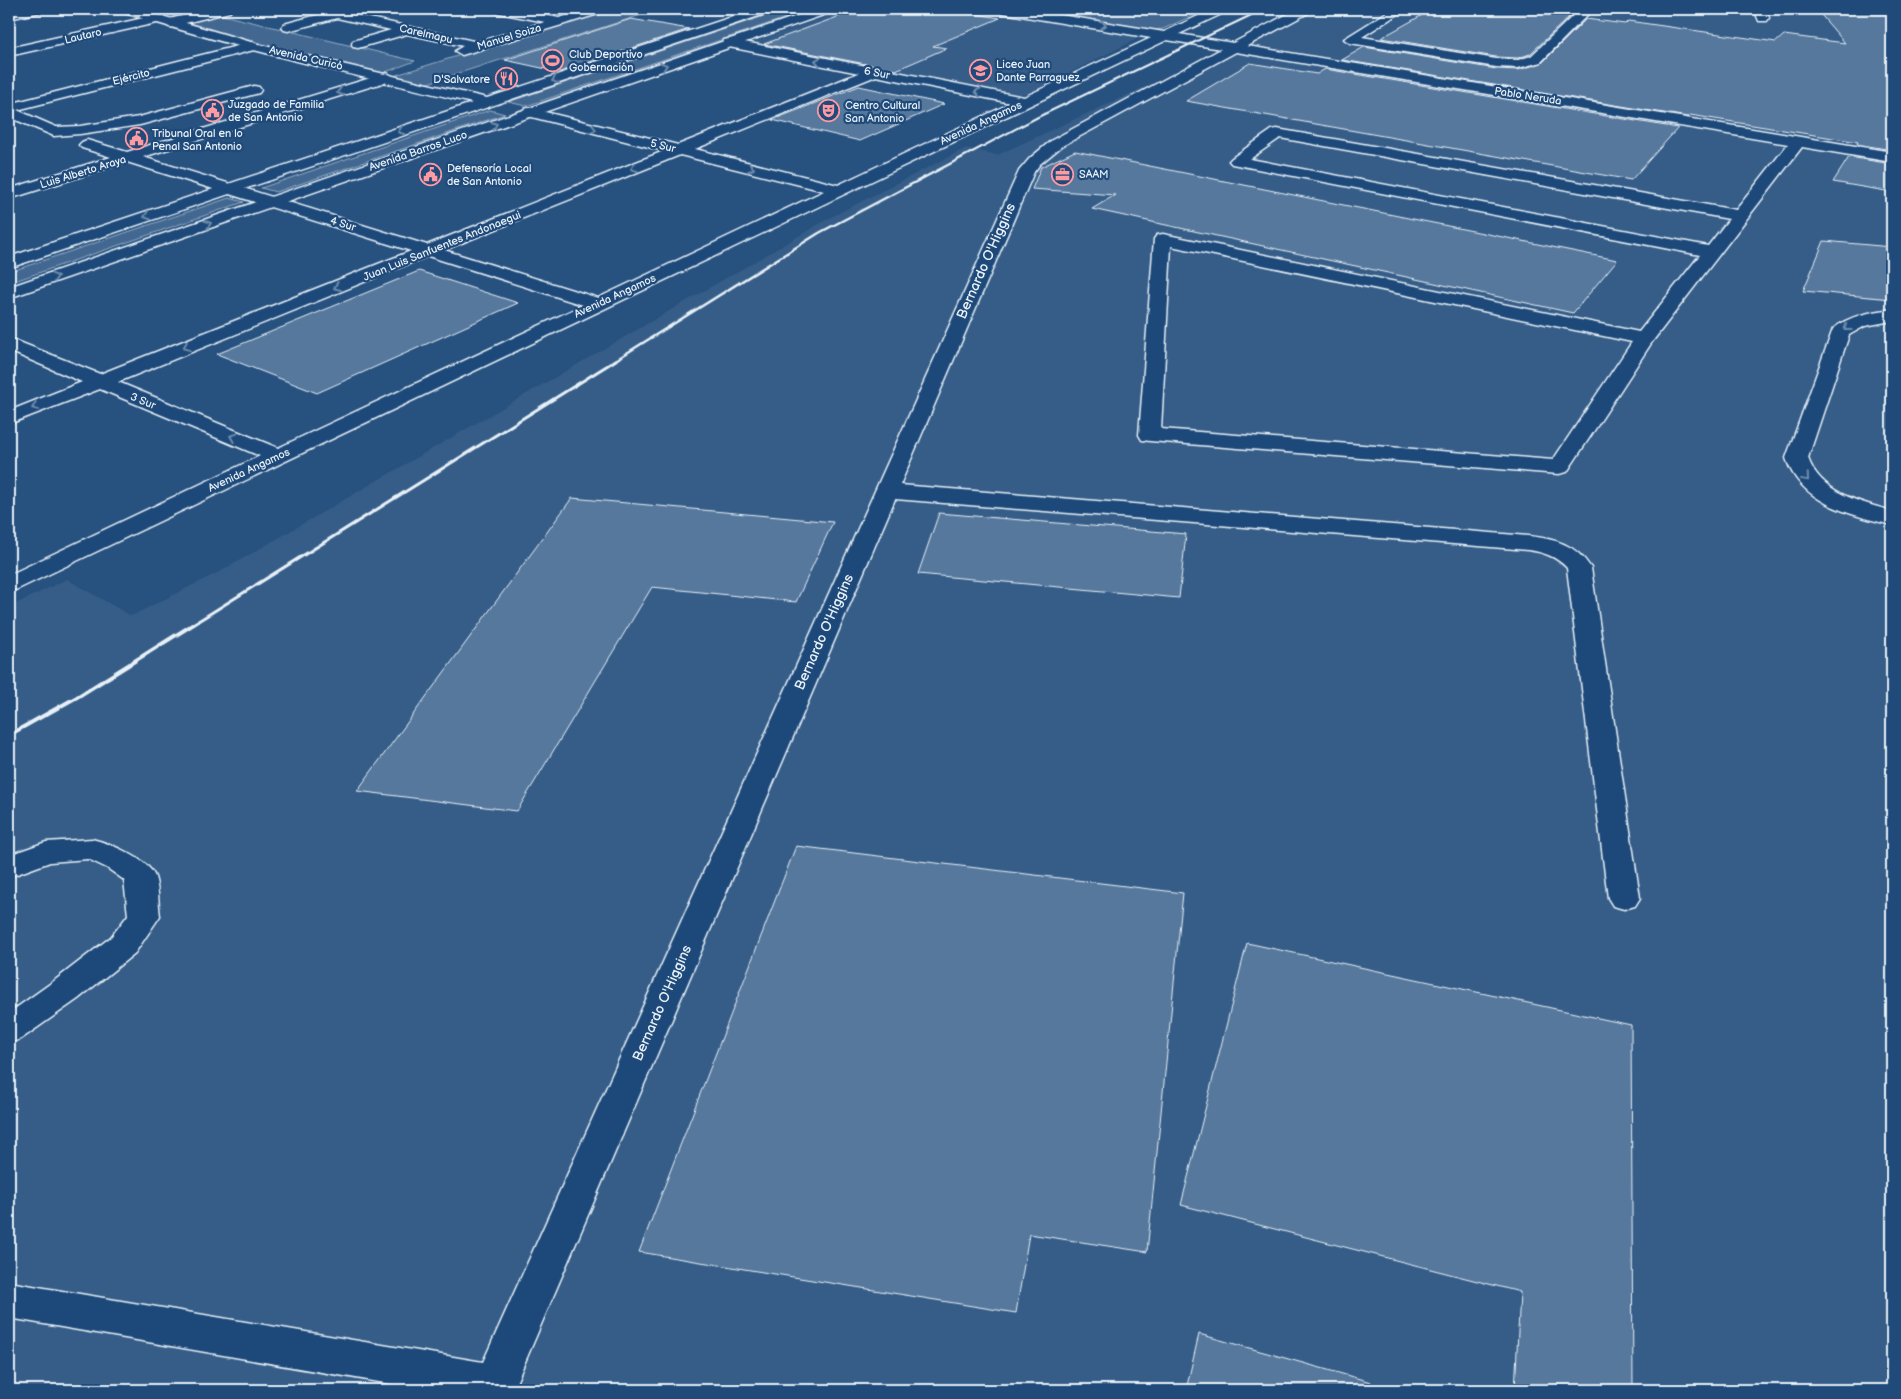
<svg xmlns="http://www.w3.org/2000/svg" width="1901" height="1399" viewBox="0 0 1901 1399" font-family="'Balsamiq Sans',sans-serif">
	<style>
		.built { fill: #355d88 }
		.green { fill: #436891; stroke: #96acc4 }
		.building { fill: #57789d; stroke: #e8f1f8 }
		.lines { fill: none; stroke-linecap: round; stroke-linejoin: round }
		.minor-casing { stroke: #e8f1f8; stroke-width: 3 }
		.major-casing { stroke: #e8f1f8; stroke-width: 3 }
		.minor { fill: #1f4a7a; fill-rule: evenodd }
		.major { fill: #1f4a7a; fill-rule: evenodd }
		.rail-far3 { stroke: #e8f1f8; stroke-width: 2 }
		.rail-far2 { stroke: #e8f1f8; stroke-width: 2.5 }
		.rail-far1 { stroke: #e8f1f8; stroke-width: 3 }
		.rail { stroke: #e8f1f8; stroke-width: 4 }
		.oneway { stroke: #6f8dac }
		.labels { text-anchor: middle; dominant-baseline: central; stroke-width: 4.5; stroke-linejoin: round; paint-order: stroke }
		.far-street-label { font-size: 11px; fill: #e8f1f8; stroke: #1f4a7a }
		.far-poi-label { font-size: 11px; fill: #e8f1f8; stroke: #1f4a7a; text-anchor: start }
		.street-label { font-size: 14px; fill: #e8f1f8; stroke: #1f4a7a }
	</style>
	<rect width="100%" height="100%" fill="#27517f"/>
	<filter id="ink" filterUnits="userSpaceOnUse"><feTurbulence type="fractalNoise" baseFrequency=".02" numOctaves="2"/><feDisplacementMap in="SourceGraphic" scale="10" xChannelSelector="R" yChannelSelector="G"/><feConvolveMatrix kernelMatrix="1 2 1 2 8 2 1 2 1" color-interpolation-filters="sRGB"/></filter>
	<g filter="url(#ink)">
		<g class="built">
			<polygon points="848,9 973,9 1141,37 1023,96 748,44"/>
			<polygon points="1313,9 1892,9 1892,1390 9,1390 9,607 67,579 131,616 223,570 833,216 966,148 997,155"/>
		</g>
		<g class="green">
			<polygon points="146,9 190,9 200,11 180,18"/>
			<polygon points="609,9 660,9 428,83 393,76"/>
			<polygon points="785,9 812,9 526,106 508,102"/>
			<polygon points="1029,9 1207,9 1163,29 1154,30"/>
			<polygon points="214,13 415,61 383,73 248,41 182,22"/>
			<polygon points="490,110 505,114 276,192 261,188"/>
			<polygon points="229,198 244,202 9,283 9,272"/>
		</g>
		<g class="building">
			<polygon points="859,9 945,9 1000,18 933,46 947,48 896,70 764,44"/>
			<polygon points="1433,9 1519,9 1570,16 1530,54 1518,58 1496,57 1381,38"/>
			<polygon points="1816,9 1892,9 1892,150 1857,144 1858,142 1690,115 1688,117 1342,60 1364,47 1496,69 1518,70 1542,63 1586,19 1625,24 1628,21 1776,42 1784,35 1845,43"/>
			<polygon points="631,19 689,29 560,72 505,60"/>
			<polygon points="1250,63 1317,74 1325,69 1678,128 1631,180 1186,101"/>
			<polygon points="859,86 944,104 860,141 772,120"/>
			<polygon points="1075,151 1617,260 1573,313 1092,209 1115,195 1032,189 1041,167"/>
			<polygon points="1849,157 1892,164 1892,192 1833,182"/>
			<polygon points="1824,241 1892,247 1892,299 1803,291"/>
			<polygon points="419,271 518,303 317,393 217,354"/>
			<polygon points="572,498 833,522 796,602 652,587 517,811 357,791"/>
			<polygon points="939,513 1186,534 1179,598 918,574"/>
			<polygon points="796,846 1183,893 1147,1252 1029,1234 1016,1313 639,1252"/>
			<polygon points="1247,943 1631,1025 1633,1390 1515,1390 1520,1292 1181,1205"/>
			<polygon points="1199,1334 1371,1382 1370,1390 1186,1390"/>
		</g>
		<g class="lines">
			<defs>
				<g id="minor">
					<polygon points="21,9 43,9 41,12 9,19 9,11"/>
					<polygon points="212,9 232,9 230,12 169,27 163,23 165,20"/>
					<polygon points="308,9 329,9 478,42 545,22 494,12 492,9 515,9 559,18 589,9 607,9 605,12 462,55 455,51 463,46 407,34 358,48 353,47 352,44 353,41 391,30 337,18 288,31 284,30 282,27 284,24 321,14 310,12"/>
					<path d="M997 9H1024L1164 32 1213 9H1228L1226 12 1179 34 1233 43 1297 9H1312L1310 12 1247 46 1892 152V162L1802 147 1652 342 1567 472 1559 474 1150 441 1142 440 1139 435 1154 239 1157 235 1163 234 1639 332 1700 255 1232 164 1229 161 1232 158 1272 130 1277 129 1736 210 1788 144 1236 52 1062 146 1040 164 1034 172 900 485 1528 536C1556 539 1575 544 1591 568L1640 898 1635 906 1624 909 1613 906 1608 898 1567 568C1556 556 1543 552 1528 550L895 499 513 1390H425L9 1318V1282L483 1362 1019 171 1030 158 1052 140 1221 49 1167 40 18 589 9 591V575L260 456 100 389 9 424V411L82 382 9 351V338L100 374 411 251 127 162 9 199V189L111 157 82 148 79 145 82 142 87 140 127 152 387 73 394 77 392 80 143 157 427 245 664 151 524 115 522 112 524 109 529 108 678 145 859 73 729 47 723 43 724 40 729 39 1024 97 1151 38 1003 13ZM876 76 1011 103 838 185 695 149ZM1280 138 1729 219 1708 246 1250 159ZM680 155 824 191 598 298 444 250ZM1171 246 1632 342 1553 460 1161 429ZM428 256 583 305 278 448 118 382Z"/>
					<polygon points="1392,9 1406,9 1362,37 1496,59 1518,60 1531,56 1577,12 1573,9 1592,10 1541,62 1518,68 1496,67 1350,43 1344,39"/>
					<polygon points="1754,9 1766,9 1769,18 1767,21 1759,21"/>
					<polygon points="157,15 163,19 161,22 9,56 9,48"/>
					<polygon points="253,42 260,46 258,49 17,110 56,127 80,126 139,117 254,86 259,87 261,90 259,93 140,125 80,134 54,136 9,117 9,104"/>
					<path d="M1892 309V321L1865 326 1849 335 1808 458C1820 493 1860 502 1892 511V525C1851 515 1800 503 1786 458L1833 329C1850 315 1871 312 1892 309Z"/>
					<path d="M92 839C109 843 149 859 155 877 159 889 158 904 160 916L135 953 78 999 21 1039 9 1043V1013L54 981 111 937 128 915 124 880 107 868 88 859 50 862 9 877V855L46 842Z"/>
				</g>
				<g id="major">
					<path d="M120 9H138L265 46 487 98 756 9H773L771 12 9 268V257L472 103C355 75 237 49 122 12Z"/>
					<polygon points="817,9 834,9 832,12 9,298 9,287"/>
				</g>
			</defs>
			<use href="#minor" class="minor-casing"/>
			<use href="#major" class="major-casing"/>
			<use href="#minor" class="minor"/>
			<use href="#major" class="major"/>
			<polyline class="rail-far3" points="961,158 1038,117 1264,9"/>
			<polyline class="rail-far2" points="614,361 819,233 963,157"/>
			<polyline class="rail-far1" points="195,623 616,360"/>
			<polyline class="rail" points="9,735 77,697 197,622"/>
		</g>
		<defs><path id="oneway-chevron" d="M-2-3.5L2.5 0L-2 3.5" fill="none" stroke-width="1.6" stroke-linecap="round" stroke-linejoin="round" transform="scale(1.25)"/></defs>
		<g class="oneway">
			<use href="#oneway-chevron" transform="translate(1103 25) rotate(9)"/>
			<use href="#oneway-chevron" transform="translate(818 61) rotate(-169)"/>
			<use href="#oneway-chevron" transform="translate(664 66) rotate(-19)"/>
			<use href="#oneway-chevron" transform="translate(555 80) rotate(161)"/>
			<use href="#oneway-chevron" transform="translate(340 92) rotate(163)"/>
			<use href="#oneway-chevron" transform="translate(978 92) rotate(-169)"/>
			<use href="#oneway-chevron" transform="translate(494 125) rotate(-19)"/>
			<use href="#oneway-chevron" transform="translate(593 129) rotate(14)"/>
			<use href="#oneway-chevron" transform="translate(401 131) rotate(161)"/>
			<use href="#oneway-chevron" transform="translate(634 168) rotate(158)"/>
			<use href="#oneway-chevron" transform="translate(751 168) rotate(14)"/>
			<use href="#oneway-chevron" transform="translate(147 216) rotate(161)"/>
			<use href="#oneway-chevron" transform="translate(208 224) rotate(-19)"/>
			<use href="#oneway-chevron" transform="translate(55 277) rotate(-19)"/>
			<use href="#oneway-chevron" transform="translate(337 287) rotate(158)"/>
			<use href="#oneway-chevron" transform="translate(1847 328) rotate(142)"/>
			<use href="#oneway-chevron" transform="translate(186 347) rotate(158)"/>
			<use href="#oneway-chevron" transform="translate(35 407) rotate(158)"/>
			<use href="#oneway-chevron" transform="translate(233 437) rotate(-158)"/>
			<use href="#oneway-chevron" transform="translate(1806 478) rotate(50)"/>
		</g>
	</g>
	<defs>
		<symbol id="stadium-ring" viewBox="-11 -11 22 22"><circle r="9.5" fill="#1f4a7a" stroke="#ff9aa2" stroke-width="1.5"/><path d="M0-5a6.5 5 0 1 0 0 10a6.5 5 0 1 0 0-10ZM-3.5-1.8h7v3.6h-7Z" fill="#ff9aa2"/></symbol>
		<symbol id="school-ring" viewBox="-11 -11 22 22"><circle r="9.5" fill="#1f4a7a" stroke="#ff9aa2" stroke-width="1.5"/><path d="M0-5L7-2L0 1L-7-2ZM-4 1L0 2.5L4 1V4Q0 6-4 4Z" fill="#ff9aa2"/></symbol>
		<symbol id="restaurant-ring" viewBox="-11 -11 22 22"><circle r="9.5" fill="#1f4a7a" stroke="#ff9aa2" stroke-width="1.5"/><path d="M-5-6h1v4h1v-4h1v4h1v-4h1v5L-1.5 .5V6h-2V.5L-5-1ZM5-6V6H3V1.5H1.5Q1.5-4 5-6Z" fill="#ff9aa2"/></symbol>
		<symbol id="civic-ring" viewBox="-11 -11 22 22"><circle r="9.5" fill="#1f4a7a" stroke="#ff9aa2" stroke-width="1.5"/><path d="M-.6-6.5H3V-4.5H.6V-3L4-1V1h2V6H-6V1h2V-1L-.6-3ZM-1.2 2.5V6h2.4V2.5Z" fill="#ff9aa2"/></symbol>
		<symbol id="theatre-ring" viewBox="-11 -11 22 22"><circle r="9.5" fill="#1f4a7a" stroke="#ff9aa2" stroke-width="1.5"/><path d="M-5-5.5Q0-4 5-5.5V0Q5 5 0 6Q-5 5-5 0ZM-3.3-2.5H-1v1.5H-3.3ZM1-2.5H3.3v1.5H1ZM-2.8 1Q0 5.5 2.8 1Z" fill="#ff9aa2"/></symbol>
		<symbol id="office-ring" viewBox="-11 -11 22 22"><circle r="9.5" fill="#1f4a7a" stroke="#ff9aa2" stroke-width="1.5"/><path d="M-6-3h4V-5.5h4V-3h4V5H-6ZM-1-4.5V-3h2v-1.5ZM-6 0V1H6V0Z" fill="#ff9aa2"/></symbol>
	</defs>
	<g fill-rule="evenodd">
		<use href="#stadium-ring" x="540" y="48" width="25" height="25"/>
		<use href="#school-ring" x="968" y="58" width="25" height="25"/>
		<use href="#restaurant-ring" x="494" y="66" width="25" height="25"/>
		<use href="#civic-ring" x="200" y="98" width="25" height="25"/>
		<use href="#theatre-ring" x="816" y="98" width="25" height="25"/>
		<use href="#civic-ring" x="124" y="126" width="25" height="25"/>
		<use href="#civic-ring" x="418" y="162" width="25" height="25"/>
		<use href="#office-ring" x="1050" y="162" width="25" height="25"/>
	</g>
	<g class="labels">
		<g class="far-street-label">
			<text transform="translate(426 34) rotate(13)">Carelmapu</text>
			<text transform="translate(83 36) rotate(-13)">Lautaro</text>
			<text transform="translate(509 37) rotate(-17)">Manuel Soiza</text>
			<text transform="translate(306 58) rotate(13)">Avenida Curicó</text>
			<text transform="translate(877 73) rotate(11)">6 Sur</text>
			<text transform="translate(131 77) rotate(-14)">Ejército</text>
			<text transform="translate(1528 96) rotate(9)">Pablo Neruda</text>
			<text transform="translate(981 123) rotate(-25)">Avenida Angamos</text>
			<text transform="translate(663 146) rotate(14)">5 Sur</text>
			<text transform="translate(418 151) rotate(-19)">Avenida Barros Luco</text>
			<text transform="translate(83 172) rotate(-17)">Luis Alberto Araya</text>
			<text transform="translate(343 224) rotate(17)">4 Sur</text>
			<text transform="translate(442 246) rotate(-22)">Juan Luis Sanfuentes Andonaegui</text>
			<text transform="translate(615 296) rotate(-25)">Avenida Angamos</text>
			<text transform="translate(143 401) rotate(22)">3 Sur</text>
			<text transform="translate(249 470) rotate(-25)">Avenida Angamos</text>
		</g>
		<g class="far-poi-label">
			<text x="569" y="54">Club Deportivo<tspan x="569" dy="13">Gobernación</tspan></text>
			<text x="996" y="64">Liceo Juan<tspan x="996" dy="13">Dante Parraguez</tspan></text>
			<text x="490" y="79" text-anchor="end">D'Salvatore</text>
			<text x="228" y="104">Juzgado de Familia<tspan x="228" dy="13">de San Antonio</tspan></text>
			<text x="845" y="105">Centro Cultural<tspan x="845" dy="13">San Antonio</tspan></text>
			<text x="152" y="133">Tribunal Oral en lo<tspan x="152" dy="13">Penal San Antonio</tspan></text>
			<text x="447" y="168">Defensoría Local<tspan x="447" dy="13">de San Antonio</tspan></text>
			<text x="1079" y="174">SAAM</text>
		</g>
		<g class="street-label">
			<text transform="translate(986 261) rotate(-66)">Bernardo O'Higgins</text>
			<text transform="translate(824 632) rotate(-66)">Bernardo O'Higgins</text>
			<text transform="translate(662 1003) rotate(-66)">Bernardo O'Higgins</text>
		</g>
	</g>
	<rect width="1901" height="1399" fill="none" stroke="#1f4a7a" stroke-width="30"/>
	<rect x="15" y="15" width="1871" height="1369" fill="none" stroke="#e8f1f8" stroke-width="2" filter="url(#ink)"/>
</svg>
